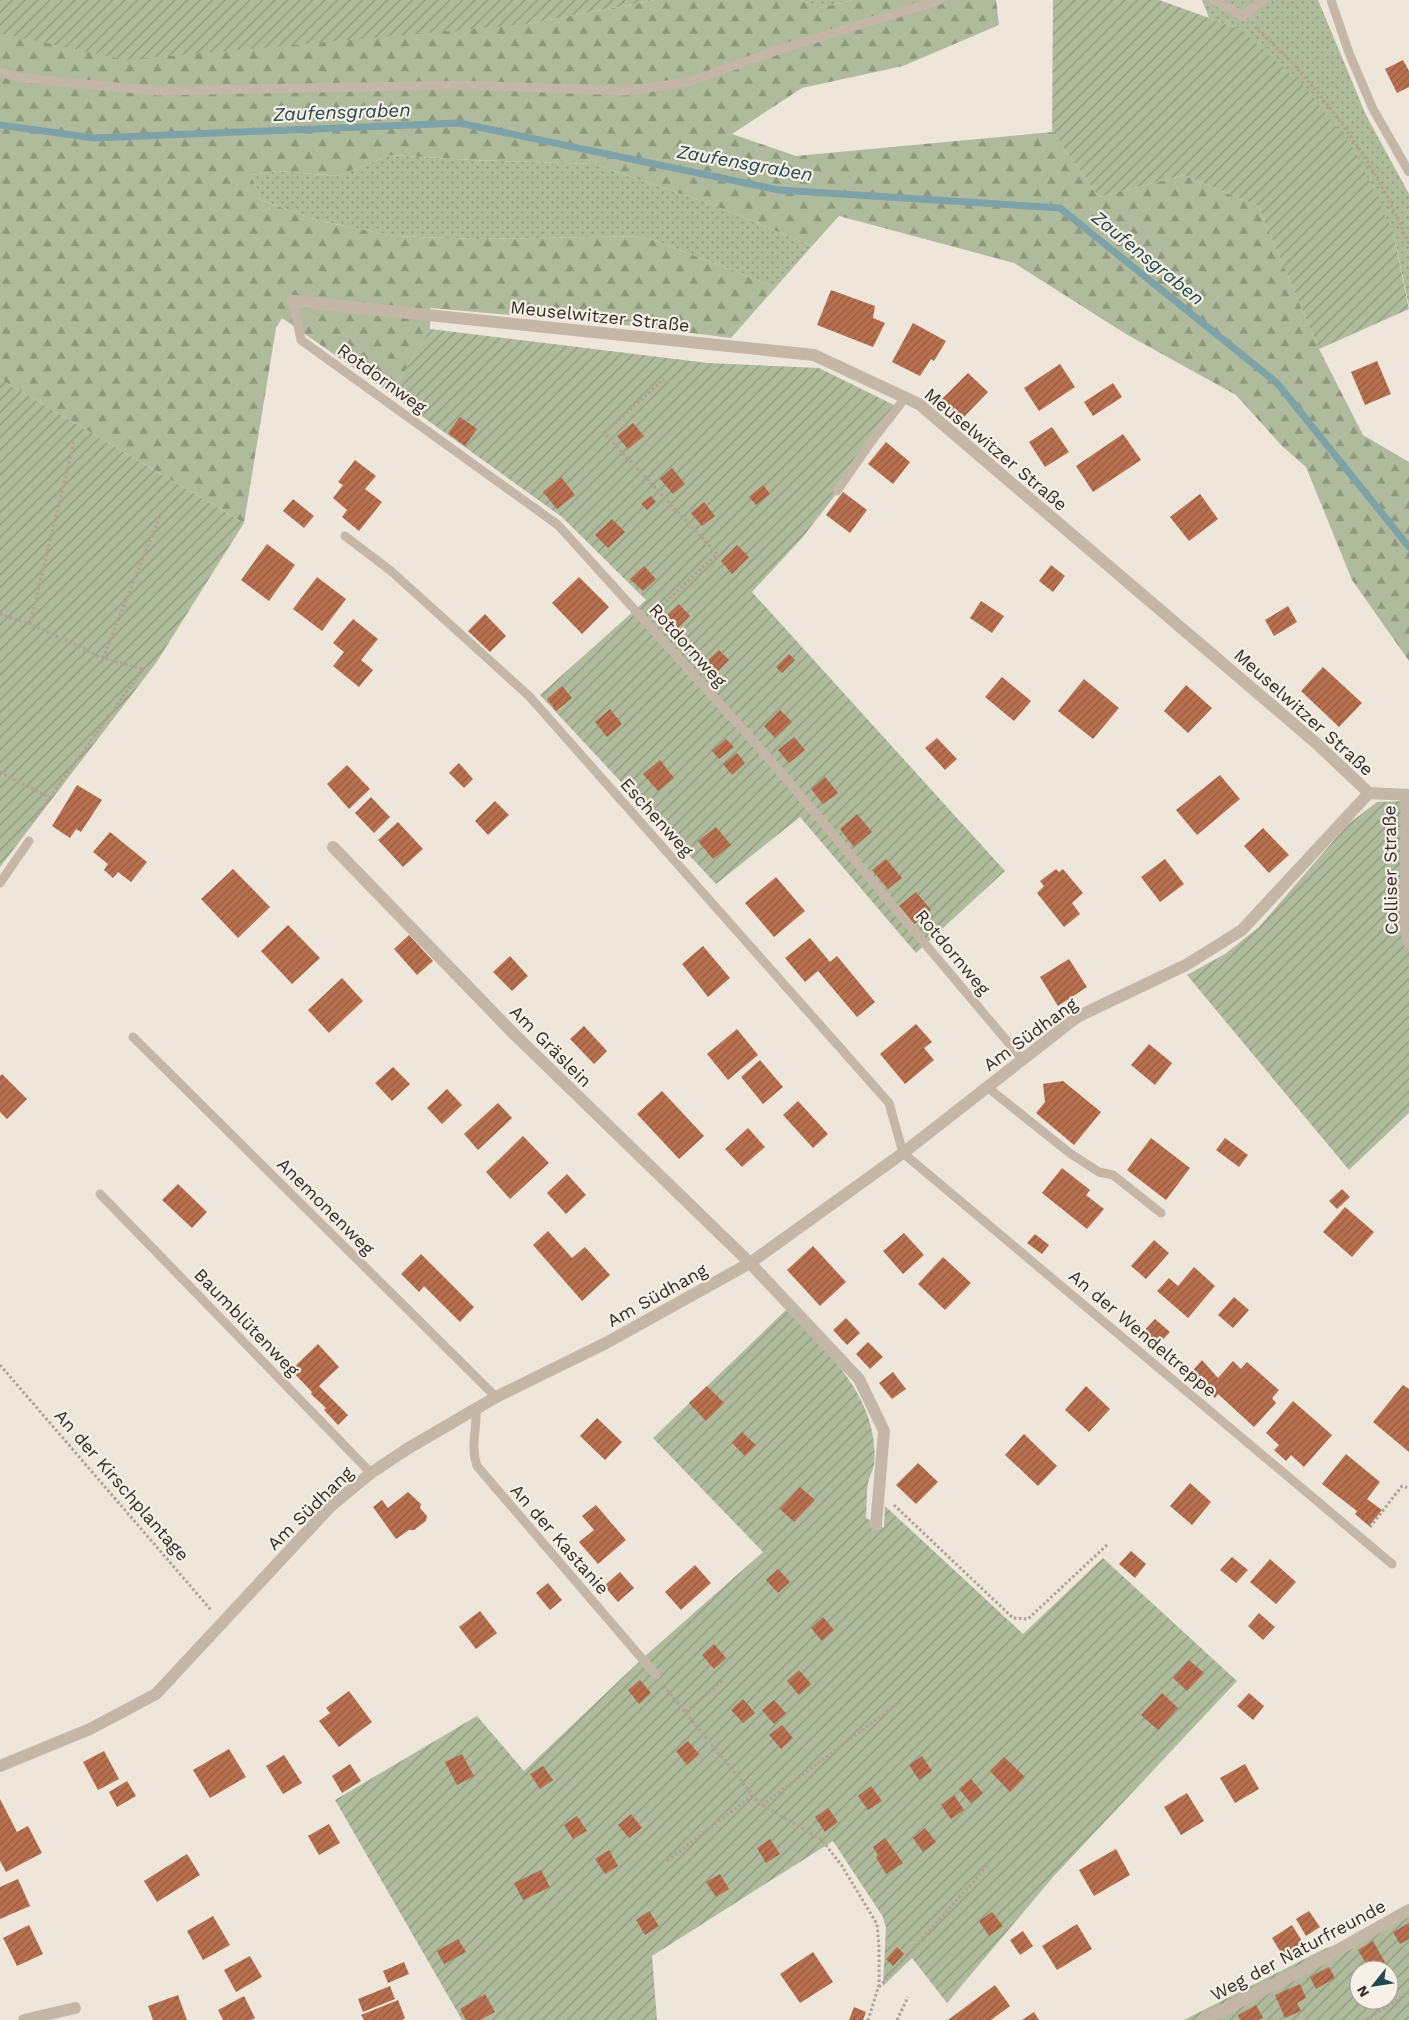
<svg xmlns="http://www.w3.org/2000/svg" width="1409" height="2020" viewBox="0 0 1409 2020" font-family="'Work Sans',sans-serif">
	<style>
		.grass { fill: url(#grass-dots) }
		.forest { fill: url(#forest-firs) }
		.garden { fill: url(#garden-furrows); fill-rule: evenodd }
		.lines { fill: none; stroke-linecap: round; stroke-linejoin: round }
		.stream { stroke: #7da3a8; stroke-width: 7 }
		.building { fill: url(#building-hatch) }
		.path { stroke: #b0a192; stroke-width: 3; stroke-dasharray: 2.5 2.5; stroke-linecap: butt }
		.lane { stroke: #c5b7a8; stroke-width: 9 }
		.street { stroke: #c5b7a8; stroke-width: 12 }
		.labels { text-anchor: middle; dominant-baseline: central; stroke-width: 4.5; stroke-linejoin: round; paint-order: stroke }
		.street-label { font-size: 18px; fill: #332c27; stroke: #f7f0e6 }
		.water-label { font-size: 19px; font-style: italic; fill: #22494f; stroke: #f7f0e6 }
	</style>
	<defs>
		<pattern id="grass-dots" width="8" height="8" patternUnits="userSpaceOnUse" patternTransform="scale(1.25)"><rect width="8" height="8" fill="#afbb9c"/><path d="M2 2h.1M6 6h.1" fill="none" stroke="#8f987f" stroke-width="1.8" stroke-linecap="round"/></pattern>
		<pattern id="forest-firs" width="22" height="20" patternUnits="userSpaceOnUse" patternTransform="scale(1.25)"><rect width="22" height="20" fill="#afbb9c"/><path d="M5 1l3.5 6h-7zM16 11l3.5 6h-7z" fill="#8f987f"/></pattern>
		<pattern id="garden-furrows" width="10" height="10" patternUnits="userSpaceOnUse" patternTransform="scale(1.25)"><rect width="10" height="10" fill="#afbb9c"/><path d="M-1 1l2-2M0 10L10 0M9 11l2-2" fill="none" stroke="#8f987f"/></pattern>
		<pattern id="building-hatch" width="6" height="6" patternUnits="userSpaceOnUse" patternTransform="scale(1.25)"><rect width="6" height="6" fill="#b8704f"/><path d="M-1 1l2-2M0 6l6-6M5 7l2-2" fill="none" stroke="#965c42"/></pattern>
	</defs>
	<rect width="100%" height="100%" fill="#eee6db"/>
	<g class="grass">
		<polygon points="801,0 853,0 820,8"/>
		<polygon points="1202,0 1318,0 1366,115 1409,194 1409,306 1393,232 1240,29 1209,18"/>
		<polygon points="391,155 471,160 594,164 713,205 812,246 776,287 643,236 477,239 394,236 316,220 261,200 251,175 278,171 337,176"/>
	</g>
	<polygon class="forest" points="655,0 801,0 820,8 853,0 996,0 999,25 903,66 802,88 732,134 796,156 1052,132 1099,197 1184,175 1258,206 1319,349 1363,435 1409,462 1409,661 1352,580 1306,467 1282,446 1236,395 1126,334 1014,263 839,216 812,246 713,205 594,164 471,160 391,155 337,176 278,171 251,175 261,200 316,220 394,236 477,239 643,236 776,287 731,338 636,326 430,308 430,329 391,394 282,318 276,328 244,523 0,379 0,32 527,24"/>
	<g class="garden">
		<polygon points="0,0 655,0 527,24 125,60 0,33"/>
		<polygon points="1053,0 1159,0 1240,29 1305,87 1355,151 1393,232 1409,309 1319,349 1258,206 1184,175 1099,197 1052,132"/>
		<polygon points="430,329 708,363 819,368 902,409 802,538 752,592 1005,871 916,953 800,817 716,884 540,695 646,600 562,517 391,394"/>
		<polygon points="0,379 244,523 156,663 0,867"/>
		<polygon points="1402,801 1409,804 1409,1113 1349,1170 1187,975 1225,954 1259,927 1347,825 1377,802"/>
		<path d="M786 1310C828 1351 881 1401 874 1465 873 1471 869 1477 868 1483 866 1495 867 1507 866 1518L884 1528 885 1506 1023 1634 1103 1558 1237 1681 1053 1877 947 2003 912 1958 883 1986 886 1928 883 1917 833 1841 652 1956 657 2020H462L335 1800 477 1716 524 1771 644 1657 763 1552 653 1438Z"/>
		<path d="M1409 1915V2020H1184L1322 1950ZM1359 1970H1389V2000H1359Z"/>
	</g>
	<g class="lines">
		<polyline class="stream" points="0,125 94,138 459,123 779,190 1060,208 1277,383 1409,547"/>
	</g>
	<g class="building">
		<polygon points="1403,60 1409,71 1409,87 1397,93 1385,69"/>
		<polygon points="831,290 875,306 873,318 885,323 873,347 817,325"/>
		<polygon points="913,323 946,341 934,361 931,359 920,376 892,362"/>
		<polygon points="1377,361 1391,394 1365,405 1351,372"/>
		<polygon points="1060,364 1075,387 1039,411 1024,388"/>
		<polygon points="968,373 988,392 960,421 940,401"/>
		<polygon points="1113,383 1122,397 1093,416 1084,402"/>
		<polygon points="460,417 477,429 465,446 448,433"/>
		<polygon points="633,423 644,436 628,449 617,436"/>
		<polygon points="1052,427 1069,452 1045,467 1029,442"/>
		<polygon points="1123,434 1141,460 1093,492 1076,466"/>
		<polygon points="886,442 910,462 893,484 868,464"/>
		<polygon points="355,460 376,476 365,489 382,502 359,531 342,517 347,510 333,498 343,485 338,482"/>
		<polygon points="672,468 685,484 673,494 660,479"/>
		<polygon points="561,477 575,495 557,509 543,492"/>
		<polygon points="763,485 770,494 756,505 749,497"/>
		<polygon points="843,492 867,510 850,533 826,515"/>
		<polygon points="1200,494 1218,519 1189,541 1170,517"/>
		<polygon points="651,496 656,502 647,510 641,504"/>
		<polygon points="293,499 314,516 304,528 283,511"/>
		<polygon points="704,502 715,516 702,526 691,513"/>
		<polygon points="612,519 625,532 608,548 595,535"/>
		<polygon points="267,544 295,565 269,601 241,580"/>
		<polygon points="737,545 749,557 732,574 721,561"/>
		<polygon points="1051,565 1065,576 1053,592 1039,581"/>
		<polygon points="644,566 656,579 643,591 630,579"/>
		<polygon points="317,577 346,599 322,631 293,609"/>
		<polygon points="579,577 609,607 582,634 552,603"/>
		<polygon points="981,601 1004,616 992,633 970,618"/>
		<polygon points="679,604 690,616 677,629 665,617"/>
		<polygon points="1288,606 1297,622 1274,636 1265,620"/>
		<polygon points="485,614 506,636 490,652 468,631"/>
		<polygon points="353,619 378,639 361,660 373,670 359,687 333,666 344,652 333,643"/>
		<polygon points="719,650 729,660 713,676 703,665"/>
		<polygon points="789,654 795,660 782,673 776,667"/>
		<polygon points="1323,667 1362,703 1339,727 1301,691"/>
		<polygon points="1002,677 1031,701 1014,721 985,697"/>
		<polygon points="1084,679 1119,708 1093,739 1058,711"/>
		<polygon points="1186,685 1212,708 1188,733 1164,711"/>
		<polygon points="562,686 572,698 556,711 547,699"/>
		<polygon points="610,709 622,724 607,737 595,722"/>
		<polygon points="780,710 792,722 775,738 764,726"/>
		<polygon points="794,737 805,750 789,763 778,750"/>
		<polygon points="937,738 957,759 945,770 925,748"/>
		<polygon points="726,739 734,747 719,759 712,751"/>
		<polygon points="737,753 745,763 732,775 723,764"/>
		<polygon points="660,760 674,778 658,791 643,774"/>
		<polygon points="459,763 473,779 464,788 449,773"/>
		<polygon points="347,765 370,789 349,809 327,784"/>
		<polygon points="1220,775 1240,799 1197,835 1176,810"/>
		<polygon points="825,777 838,793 823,804 811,789"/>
		<polygon points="77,785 102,800 81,832 76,829 70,838 52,826"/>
		<polygon points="371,797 390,817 374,833 355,813"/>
		<polygon points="495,801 509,815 488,835 475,821"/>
		<polygon points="857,814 872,832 854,847 840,829"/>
		<polygon points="398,822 423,849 403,867 378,840"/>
		<polygon points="716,827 731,845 713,859 698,841"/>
		<polygon points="1263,828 1289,855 1269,873 1244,846"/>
		<polygon points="110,832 147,862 131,882 118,872 113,878 104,870 108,864 93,852"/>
		<polygon points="886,859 902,878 888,889 872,870"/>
		<polygon points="1165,859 1184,884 1160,902 1141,877"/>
		<polygon points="233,869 270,907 238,938 201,899"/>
		<polygon points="1056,869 1059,872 1063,869 1083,893 1072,903 1080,914 1064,927 1037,893 1044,886 1040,881"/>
		<polygon points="776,877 805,911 774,937 745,903"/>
		<polygon points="916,892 931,910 914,924 899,906"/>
		<polygon points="288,925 320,958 292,984 261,951"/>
		<polygon points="409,935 433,961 417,975 394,949"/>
		<polygon points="810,938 830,962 837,956 875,1002 857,1017 818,971 805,982 785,958"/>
		<polygon points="703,946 730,978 708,997 682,964"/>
		<polygon points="510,956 528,976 512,991 493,972"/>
		<polygon points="1069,959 1087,987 1058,1006 1040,977"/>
		<polygon points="342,978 363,1001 329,1033 308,1010"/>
		<polygon points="916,1024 932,1042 924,1048 934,1060 905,1084 880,1054"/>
		<polygon points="584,1026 607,1051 594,1064 570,1039"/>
		<polygon points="737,1029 758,1055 728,1080 707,1054"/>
		<polygon points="1149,1044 1172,1063 1155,1085 1131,1065"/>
		<polygon points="760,1060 783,1087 763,1104 741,1077"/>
		<polygon points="393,1067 410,1084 392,1101 375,1083"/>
		<polygon points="2,1074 27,1099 7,1119 0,1112 0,1076"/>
		<polygon points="1063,1081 1101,1112 1074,1145 1036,1113 1045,1102 1043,1084"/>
		<polygon points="447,1089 462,1105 442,1124 427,1108"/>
		<polygon points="662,1091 704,1136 679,1159 637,1114"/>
		<polygon points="798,1101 828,1134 813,1148 783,1115"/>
		<polygon points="498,1103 512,1118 478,1150 464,1134"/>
		<polygon points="748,1128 765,1147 742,1167 725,1149"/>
		<polygon points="523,1136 549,1163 510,1199 486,1172"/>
		<polygon points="1151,1138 1190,1168 1166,1200 1127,1170"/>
		<polygon points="1225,1138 1248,1155 1239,1167 1216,1150"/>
		<polygon points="1062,1168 1090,1190 1086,1195 1104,1209 1087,1229 1042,1193"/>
		<polygon points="567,1174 586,1195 566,1214 547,1193"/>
		<polygon points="178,1184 207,1212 192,1228 162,1200"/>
		<polygon points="1342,1189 1350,1197 1337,1209 1329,1201"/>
		<polygon points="1345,1207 1374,1232 1352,1257 1323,1232"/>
		<polygon points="548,1231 572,1258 585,1247 610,1275 582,1301 533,1245"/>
		<polygon points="904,1233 924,1255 903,1274 883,1251"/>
		<polygon points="1035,1234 1049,1245 1042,1254 1027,1243"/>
		<polygon points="1154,1240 1169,1253 1146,1279 1131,1266"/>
		<polygon points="813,1246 846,1282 820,1306 787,1270"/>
		<polygon points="421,1254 474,1307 460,1322 424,1286 419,1292 401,1274"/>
		<polygon points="943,1257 971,1283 945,1310 918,1284"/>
		<polygon points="1194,1267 1215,1286 1188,1318 1157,1291 1169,1278 1178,1286"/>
		<polygon points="1234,1297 1249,1310 1233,1328 1218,1315"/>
		<polygon points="846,1318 860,1333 847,1345 833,1330"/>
		<polygon points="1155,1319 1170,1332 1154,1349 1139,1336"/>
		<polygon points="868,1342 883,1357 870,1369 856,1354"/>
		<polygon points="318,1344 339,1367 319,1386 348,1415 338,1425 324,1410 326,1408 311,1394 312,1392 291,1370"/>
		<polygon points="1202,1360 1218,1378 1233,1361 1241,1369 1247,1362 1279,1390 1272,1398 1276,1403 1254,1427 1218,1394 1215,1398 1203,1387 1201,1389 1187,1377"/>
		<polygon points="893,1372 906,1389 892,1399 879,1383"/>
		<polygon points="1403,1385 1409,1389 1409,1452 1373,1422"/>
		<polygon points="707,1386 724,1403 706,1421 689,1403"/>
		<polygon points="1086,1386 1110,1409 1089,1432 1065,1410"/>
		<polygon points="1293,1401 1332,1435 1304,1467 1291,1455 1286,1461 1274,1450 1279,1445 1266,1433"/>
		<polygon points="597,1418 622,1442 605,1460 580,1436"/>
		<polygon points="742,1432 756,1445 745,1456 732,1443"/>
		<polygon points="1024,1434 1057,1466 1038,1486 1005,1455"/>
		<polygon points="1346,1454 1380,1482 1367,1499 1382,1510 1369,1526 1355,1514 1357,1511 1322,1484"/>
		<polygon points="918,1463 938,1482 916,1504 896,1485"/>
		<polygon points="1190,1483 1211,1502 1192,1525 1170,1506"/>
		<polygon points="800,1487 815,1500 794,1522 780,1509"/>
		<polygon points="408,1492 421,1504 420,1508 427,1516 426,1521 414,1530 409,1530 396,1539 373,1507 382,1500 388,1508"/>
		<polygon points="596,1505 626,1540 598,1564 579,1542 594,1530 582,1516"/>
		<polygon points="1131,1551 1146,1564 1135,1578 1119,1564"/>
		<polygon points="1232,1557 1248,1570 1236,1583 1220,1570"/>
		<polygon points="1270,1559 1296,1582 1276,1604 1250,1582"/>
		<polygon points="695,1565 711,1583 681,1610 665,1592"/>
		<polygon points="778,1569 790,1582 778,1593 766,1580"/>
		<polygon points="620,1572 634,1588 618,1602 604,1586"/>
		<polygon points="548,1583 562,1600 550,1610 536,1593"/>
		<polygon points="480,1611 497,1633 476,1649 459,1627"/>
		<polygon points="1259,1613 1275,1627 1263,1640 1248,1626"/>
		<polygon points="823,1617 834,1630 822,1641 811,1628"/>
		<polygon points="714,1644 726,1658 714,1669 702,1655"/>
		<polygon points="1189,1660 1204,1673 1187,1691 1173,1678"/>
		<polygon points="799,1670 811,1684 799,1695 787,1681"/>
		<polygon points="640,1680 651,1693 639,1704 628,1690"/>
		<polygon points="349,1691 372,1722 339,1747 319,1721 330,1713 326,1708"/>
		<polygon points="1162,1693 1178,1708 1158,1730 1141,1715"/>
		<polygon points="1249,1693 1264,1706 1253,1720 1237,1706"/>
		<polygon points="743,1699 755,1713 743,1723 731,1710"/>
		<polygon points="774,1700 786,1713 774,1724 762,1710"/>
		<polygon points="782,1725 793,1738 781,1749 769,1735"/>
		<polygon points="688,1741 699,1754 687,1765 676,1751"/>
		<polygon points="229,1749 246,1777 210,1798 193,1770"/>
		<polygon points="104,1751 119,1779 98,1790 83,1762"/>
		<polygon points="462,1754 474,1776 457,1785 445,1762"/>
		<polygon points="284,1755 302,1783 283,1794 266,1766"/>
		<polygon points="922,1756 932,1771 919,1780 909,1765"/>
		<polygon points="1004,1757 1025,1777 1010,1792 990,1771"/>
		<polygon points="350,1764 361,1781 342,1793 332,1776"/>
		<polygon points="1245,1764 1259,1789 1235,1803 1220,1778"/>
		<polygon points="543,1766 553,1780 540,1789 530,1774"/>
		<polygon points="971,1779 983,1793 971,1803 959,1789"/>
		<polygon points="127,1781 136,1796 117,1807 109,1792"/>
		<polygon points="871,1786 882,1801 868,1810 858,1796"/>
		<polygon points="1187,1793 1204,1821 1181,1835 1164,1807"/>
		<polygon points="954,1795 964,1810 951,1819 941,1805"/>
		<polygon points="0,1799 17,1832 28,1826 42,1853 6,1872 0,1861"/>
		<polygon points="828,1808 838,1822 825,1832 815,1817"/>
		<polygon points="631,1814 642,1828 629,1838 618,1825"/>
		<polygon points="577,1816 587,1831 573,1839 564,1825"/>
		<polygon points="329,1824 340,1843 319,1855 308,1836"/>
		<polygon points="925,1828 936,1842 923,1852 913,1838"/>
		<polygon points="885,1838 903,1863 886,1874 876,1857 878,1855 873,1847"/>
		<polygon points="770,1839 780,1854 766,1863 757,1848"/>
		<polygon points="1116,1849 1130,1875 1094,1896 1079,1870"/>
		<polygon points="609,1850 618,1866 605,1874 595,1859"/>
		<polygon points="187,1854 200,1875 157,1902 144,1881"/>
		<polygon points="541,1870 550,1887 523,1900 514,1883"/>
		<polygon points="720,1874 729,1889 716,1897 706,1882"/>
		<polygon points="18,1879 30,1906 0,1919 0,1887"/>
		<polygon points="649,1911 659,1926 645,1935 636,1920"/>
		<polygon points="1309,1911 1320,1927 1306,1936 1296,1919"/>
		<polygon points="992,1912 1003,1926 989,1936 979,1921"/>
		<polygon points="213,1916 230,1945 203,1960 187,1931"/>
		<polygon points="1409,1923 1409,1939 1400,1944 1393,1932"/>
		<polygon points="1077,1924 1092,1949 1057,1970 1042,1946"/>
		<polygon points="29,1925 43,1954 17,1966 3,1938"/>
		<polygon points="1292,1925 1307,1949 1286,1961 1272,1938"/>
		<polygon points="1023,1931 1033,1946 1020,1955 1010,1940"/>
		<polygon points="458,1939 466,1952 444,1964 437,1951"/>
		<polygon points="1373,1941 1386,1964 1375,1970 1370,1970 1358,1950"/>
		<polygon points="897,1947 904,1954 893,1966 886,1959"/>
		<polygon points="813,1952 833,1982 800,2003 780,1974"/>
		<polygon points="250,1956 262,1977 236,1992 224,1970"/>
		<polygon points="404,1962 409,1974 388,1983 383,1971"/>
		<polygon points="1329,1967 1335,1978 1316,1989 1310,1977"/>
		<polygon points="1300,1984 1306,1998 1297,2003 1301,2011 1285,2018 1275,1995"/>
		<polygon points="995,1985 1010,2006 991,2020 948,2020"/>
		<polygon points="390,1986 395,1999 363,2012 358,1999"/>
		<polygon points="485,1994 495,2012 480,2020 466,2020 460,2009"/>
		<polygon points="178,1995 187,2020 153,2020 148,2006"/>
		<polygon points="244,1996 255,2018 251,2020 223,2020 218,2010"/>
		<polygon points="398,2000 405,2018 402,2020 364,2020 361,2015"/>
		<polygon points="1256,2005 1263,2018 1258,2020 1240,2020 1238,2015"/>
		<polygon points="854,2007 866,2012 863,2020 849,2020"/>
		<polygon points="1034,2012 1039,2020 1022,2020"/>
	</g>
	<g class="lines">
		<g class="path">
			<path d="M1255 27C1270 42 1287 56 1301 73 1346 124 1384 181 1409 245"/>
			<polyline points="655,612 717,554 604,433 664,379"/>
			<polyline points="0,614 30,624 103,658 143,669 32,822"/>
			<polyline points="30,624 74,442"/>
			<polyline points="103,658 161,513"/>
			<polyline points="0,772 50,798"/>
			<polyline points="0,1365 211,1610"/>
			<polyline points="894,1505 1013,1618 1028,1619 1108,1544"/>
			<polyline points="1370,1527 1402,1486 1409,1488"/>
			<polyline points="664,1686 759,1803 822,1840 842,1866 877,1924 879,1948 879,1985 868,2020"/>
			<polyline points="686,1712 724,1679"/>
			<polyline points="762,1805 901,1701"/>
			<polyline points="667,1861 753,1795"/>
			<polyline points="879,1987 988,1865"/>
			<polyline points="897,2020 908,1997"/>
			<polyline points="1366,2020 1409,1992"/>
		</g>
		<g class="lane">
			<polyline points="1214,0 1243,16 1262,0"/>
			<polyline points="1331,0 1349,53 1373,109 1409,172"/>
			<polyline points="0,72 22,78 158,91 465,85 625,91 688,82 778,50 940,0"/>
			<polyline points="293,301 301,340 558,525 766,755 1023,1060"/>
			<polyline points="837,491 876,435 905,398"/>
			<polyline points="345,536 391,571 529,696 889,1103 903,1153 1392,1564"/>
			<polyline points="1405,794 1404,930 1409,945"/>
			<polyline points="0,883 29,841"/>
			<polyline points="133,1037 496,1397"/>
			<polyline points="987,1087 1071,1154 1099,1172 1113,1175 1161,1213"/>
			<polyline points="100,1194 371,1473"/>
			<path d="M476 1410C477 1431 470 1446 477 1466L656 1675"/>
		</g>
		<g class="street">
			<polyline points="293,301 814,355 919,404 1316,743 1369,793 1409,795"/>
			<polyline points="333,847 513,1033 750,1263 859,1379 884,1431 876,1525"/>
			<polyline points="0,1766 90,1729 156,1694 330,1507 371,1473 407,1449 496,1397 606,1343 750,1263 903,1153 1077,1017 1186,965 1242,930 1369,793"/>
			<polyline points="24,2020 75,2008"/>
			<polyline points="1203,2020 1295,1974 1409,1910"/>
		</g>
	</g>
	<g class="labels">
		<g class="street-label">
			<text transform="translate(600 316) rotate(6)">Meuselwitzer Straße</text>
			<text transform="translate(382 378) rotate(36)">Rotdornweg</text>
			<text transform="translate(996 449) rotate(40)">Meuselwitzer Straße</text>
			<text transform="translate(688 645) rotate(48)">Rotdornweg</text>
			<text transform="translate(1304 712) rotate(42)">Meuselwitzer Straße</text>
			<text transform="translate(657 817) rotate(48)">Eschenweg</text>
			<text transform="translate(1390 870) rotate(-91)">Colliser Straße</text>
			<text transform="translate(953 952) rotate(50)">Rotdornweg</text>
			<text transform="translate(1030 1034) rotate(-36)">Am Südhang</text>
			<text transform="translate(551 1046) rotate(45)">Am Gräslein</text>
			<text transform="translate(326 1206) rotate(45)">Anemonenweg</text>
			<text transform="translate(657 1295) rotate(-29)">Am Südhang</text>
			<text transform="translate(247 1322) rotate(46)">Baumblütenweg</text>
			<text transform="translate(1143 1333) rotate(40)">An der Wendeltreppe</text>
			<text transform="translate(122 1485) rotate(49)">An der Kirschplantage</text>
			<text transform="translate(310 1508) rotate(-44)">Am Südhang</text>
			<text transform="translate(560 1539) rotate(49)">An der Kastanie</text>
			<text transform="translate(1298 1950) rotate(-28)">Weg der Naturfreunde</text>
		</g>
		<g class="water-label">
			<text transform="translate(342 112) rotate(-2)">Zaufensgraben</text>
			<text transform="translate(745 163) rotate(10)">Zaufensgraben</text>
			<text transform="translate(1148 258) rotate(39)">Zaufensgraben</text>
		</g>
	</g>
	<g transform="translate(1374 1985) rotate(240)"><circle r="24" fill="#f7f0e6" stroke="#a9a29a"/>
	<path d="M0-4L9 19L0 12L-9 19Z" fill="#22494f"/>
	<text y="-8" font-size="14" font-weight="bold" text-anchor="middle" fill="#332c27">N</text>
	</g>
</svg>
